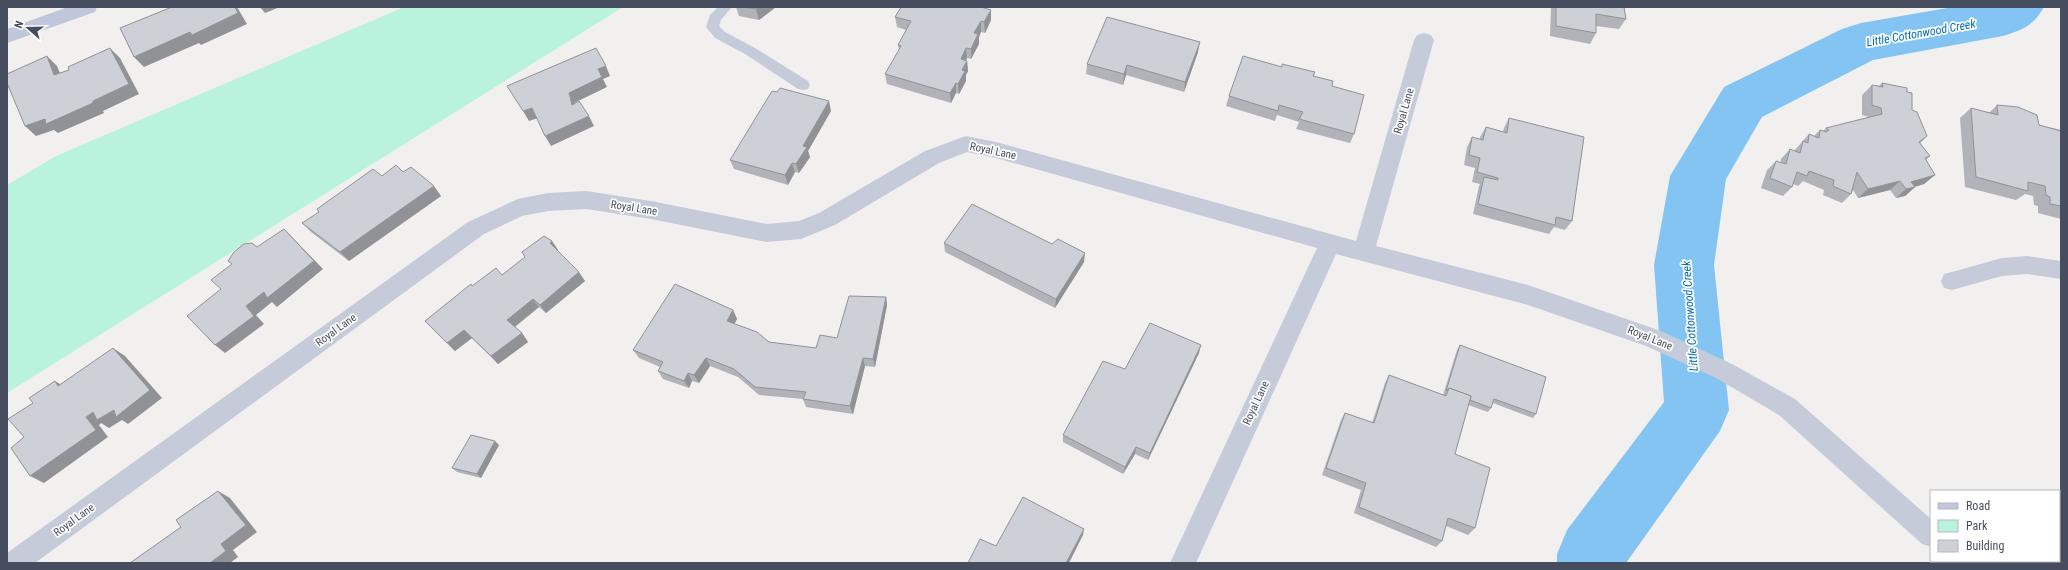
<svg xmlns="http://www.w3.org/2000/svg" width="2068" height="570" viewBox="0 0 2068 570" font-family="'Roboto Condensed',sans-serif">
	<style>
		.green { fill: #baf3dc }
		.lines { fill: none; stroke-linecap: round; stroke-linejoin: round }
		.river { fill: #84c4f3; fill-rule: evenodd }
		.lane { fill: #c5cbd8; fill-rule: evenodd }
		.street { fill: #c5cbd8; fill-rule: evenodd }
		.secondary { fill: #c0c7da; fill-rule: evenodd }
		.wall { fill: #b1b3b9 }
		.shaded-wall { fill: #909296 }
		.building { fill: #ced0d7; stroke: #909296 }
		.labels { text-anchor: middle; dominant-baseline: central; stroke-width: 3.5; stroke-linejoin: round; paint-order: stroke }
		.street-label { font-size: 11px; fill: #464d5e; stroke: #fff }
		.water-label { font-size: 12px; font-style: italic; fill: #0169b5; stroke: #fff }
	</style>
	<rect width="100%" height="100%" fill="#f2f0ef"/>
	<polygon class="green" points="404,7 623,7 7,393 7,185 56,156"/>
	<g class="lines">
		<path class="river" d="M1953 7H2044C2033 26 2023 30 2003 36L1873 60 1762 117 1726 179 1714 265 1729 410 1720 431 1626 563H1557V554L1567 530 1664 402 1654 265 1670 176 1724 87 1842 29 1861 23Z"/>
		<polygon class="lane" points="718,7 732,7 721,20 719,26 725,32 755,48 808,81 810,85 808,89 803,90 798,89 745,54 715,38 706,27 710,15"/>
		<g class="street">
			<polygon points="1424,33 1431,35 1434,40 1376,246 1528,285 1661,331 1732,364 1795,399 1931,519 1931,547 1922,544 1779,415 1716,378 1646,346 1528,305 1336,254 1196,563 1170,563 1317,248 996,158 967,152 939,163 835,225 801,239 767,242 651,219 586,209 548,211 522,216 484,234 35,563 7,563 7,553 468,222 518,199 548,193 586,191 651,201 767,224 799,221 819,213 925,151 966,136 996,142 1356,241 1414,40 1417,35"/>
			<polygon points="2027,256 2061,261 2061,279 2027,274 2002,276 1952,290 1944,288 1941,281 1944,274 1952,272 2002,258"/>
			<polygon points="1948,561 1975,561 1976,563 1949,563"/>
		</g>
		<polygon class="secondary" points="68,7 97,7 95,12 7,43 7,29"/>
	</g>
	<g class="wall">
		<polygon points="736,7 776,7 759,20 739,16"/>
		<polygon points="901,7 987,7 986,9 991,20 985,33 981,32 979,37 979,44 971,59 967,58 966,61 967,61 968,71 966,75 966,81 959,94 956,93 951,103 887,84 885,74 899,50 898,45 906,30 897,27 895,17"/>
		<polygon points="1551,7 1624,7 1626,19 1619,29 1596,26 1596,33 1590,44 1550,36"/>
		<polygon points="1198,52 1184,92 1126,75 1123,85 1086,74 1087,64"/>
		<polygon points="1282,67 1315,72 1314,76 1332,86 1354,134 1350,143 1296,129 1299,122 1277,115 1275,121 1226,106 1229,96"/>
		<polygon points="1882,83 1907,92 1920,143 1930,156 1926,160 1935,175 1924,184 1915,187 1905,196 1896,198 1890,190 1858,198 1853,190 1851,194 1842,203 1823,195 1824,190 1803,181 1798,186 1793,184 1792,187 1783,196 1761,188 1767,170 1776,161 1781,162 1781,159 1790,149 1794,151 1809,134 1814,136 1820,130 1823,131 1826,128 1869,117 1862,115 1862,95 1872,85 1879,86"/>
		<polygon points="1997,105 2039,125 2061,130 2061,219 2038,213 2038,206 2034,205 2033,196 2025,194 2016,200 1965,187 1960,118 1971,108 1989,113"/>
		<polygon points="831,111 808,151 810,157 799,173 795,172 788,185 734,169 730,160"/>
		<polygon points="1509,118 1572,221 1565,230 1554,227 1549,234 1473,214 1479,186 1480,184 1472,182 1475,168 1464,165 1467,147 1472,137 1480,140 1480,137 1486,127 1503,132 1504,128"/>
		<polygon points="403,172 441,196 349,261 311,232 302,223 382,176"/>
		<polygon points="552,241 558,250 558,251 585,281 546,313 539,307 515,327 522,333 528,342 498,364 472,338 455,351 425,321 473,286 502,275"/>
		<polygon points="944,243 1052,244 1084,262 1055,308 945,252"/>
		<polygon points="886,297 887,305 875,367 865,366 853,414 806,407 803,399 759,395 738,377 710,366 699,383 692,381 689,388 663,379 658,371 660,367 639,358 633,350 733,310 737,319 734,324 769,342 816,348 837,338"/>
		<polygon points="1460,345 1536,414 1533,418 1493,403 1491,408 1488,412 1468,405 1455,454 1475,528 1468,535 1446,526 1442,541 1436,547 1354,513 1361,490 1322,475 1341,420 1345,413 1372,423 1385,383 1389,375 1443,395 1457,350"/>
		<polygon points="1199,353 1148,460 1135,454 1123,474 1063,442 1063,435 1125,369"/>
		<polygon points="499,445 481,478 457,472 452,468"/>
	</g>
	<g class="shaded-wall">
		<polygon points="235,7 237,7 247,24 201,45 199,43 144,67 134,57"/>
		<polygon points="260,7 280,7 265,13"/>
		<polygon points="759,7 776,7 759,20 756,9"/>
		<polygon points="991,10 991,20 985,33 984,22"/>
		<polygon points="981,21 981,32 979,37 979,44 971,59 971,49 974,33"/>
		<polygon points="1200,42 1198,52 1184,92 1185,82"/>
		<polygon points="110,48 120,58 139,94 103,111 104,113 58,133 54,130 36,136 25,126 93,101"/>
		<polygon points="966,48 967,58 961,69 961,59"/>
		<polygon points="47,56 57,66 65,85 54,75"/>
		<polygon points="967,61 968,71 966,75 966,81 959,94 958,84 962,70"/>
		<polygon points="1127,65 1126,75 1123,85 1124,74"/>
		<polygon points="606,66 610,76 603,79 607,87 574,103 577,115 572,105 569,93 598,69"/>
		<polygon points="956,83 956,93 951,103 950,93"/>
		<polygon points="829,101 831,111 808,151 810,157 799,173 796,164 803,146"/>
		<polygon points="532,108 538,118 529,121 523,111"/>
		<polygon points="589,116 594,126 551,146 545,136"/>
		<polygon points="1927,136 1917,146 1919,142"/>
		<polygon points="792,163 795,172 788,185 785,175"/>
		<polygon points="1935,175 1924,184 1914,187 1915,187 1905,196 1896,198 1906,189 1911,182"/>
		<polygon points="1900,181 1890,190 1858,198 1868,189"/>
		<polygon points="434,186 441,196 349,261 340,252"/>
		<polygon points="284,229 323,269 277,307 272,302 256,315 264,324 225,353 215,345 246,306"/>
		<polygon points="552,241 558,250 556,252 550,243"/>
		<polygon points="1085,253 1084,262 1055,308 1056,299"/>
		<polygon points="579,272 585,281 546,313 540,305"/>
		<polygon points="886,297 887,305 875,367 873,359"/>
		<polygon points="533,299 539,307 513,328 507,320"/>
		<polygon points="733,310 737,319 731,330 727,321"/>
		<polygon points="464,330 472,338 455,351 447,343"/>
		<polygon points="522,333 528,342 498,364 491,356"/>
		<polygon points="1201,345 1199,353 1148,460 1150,453"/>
		<polygon points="113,348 125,356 162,398 128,424 122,420 109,428 101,423 99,425 108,437 44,483 30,476 86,417 93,412"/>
		<polygon points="706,358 710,366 699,383 694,375"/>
		<polygon points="863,358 865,366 853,414 850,406"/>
		<polygon points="688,373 692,381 689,388 684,381"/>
		<polygon points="55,381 68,389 58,386"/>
		<polygon points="495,441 499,445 481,478 477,474"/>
		<polygon points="1136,447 1135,454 1123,474 1125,467"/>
		<polygon points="218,491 230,498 257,532 233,550 238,557 230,563 210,563 221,544"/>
		<polygon points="1084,529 1083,535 1069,563 1066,563"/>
	</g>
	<g class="building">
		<polygon points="172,7 235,7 238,13 192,35 190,32 134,57 120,28"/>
		<polygon points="744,7 759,7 756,9"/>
		<polygon points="901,7 981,7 991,10 984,22 981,21 974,33 978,34 971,49 966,48 961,59 967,61 962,70 965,71 958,84 956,83 950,93 885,74 901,46 898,45 911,21 895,17"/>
		<polygon points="1556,7 1624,7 1626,19 1596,14 1596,33 1556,26"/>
		<polygon points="1107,17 1200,42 1185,82 1127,65 1124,74 1087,64"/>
		<polygon points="110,48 129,84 93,101 93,103 46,124 45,119 25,126 7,83 7,74 47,56 54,75 69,70 68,67"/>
		<polygon points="596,48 606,66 598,69 602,77 569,93 572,105 579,101 589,116 545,136 532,108 523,111 507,86"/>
		<polygon points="1243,56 1282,67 1282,64 1315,72 1313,76 1333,81 1332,86 1364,95 1354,134 1299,119 1303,112 1279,105 1278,111 1229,96"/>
		<polygon points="1882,83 1907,88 1907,92 1912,93 1912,110 1917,112 1927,136 1919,142 1930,156 1925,158 1935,175 1911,182 1915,187 1906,189 1900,181 1868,189 1857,172 1851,194 1833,186 1834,180 1809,171 1807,176 1797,172 1792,187 1770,178 1776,161 1786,164 1790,149 1800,153 1803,141 1808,143 1809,134 1819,138 1820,130 1826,132 1829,130 1826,128 1882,114 1881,108 1872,105 1872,85 1883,87"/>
		<polygon points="780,88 829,101 803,146 807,147 796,164 792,163 785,175 730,160 772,91 777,92"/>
		<polygon points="1997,105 2018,107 2037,115 2039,125 2061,131 2061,206 2050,204 2050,197 2046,195 2045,186 2028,182 2028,191 1976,177 1971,108 1998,115"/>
		<polygon points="1509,118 1584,137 1572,221 1556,217 1555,225 1478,204 1484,177 1498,180 1498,178 1477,172 1480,158 1469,155 1472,137 1483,140 1486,127 1507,133"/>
		<polygon points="396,165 403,172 411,167 434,186 340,252 302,223 319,212 317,209 373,169 382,176"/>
		<polygon points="972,204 1052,244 1058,239 1085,253 1056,299 944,243"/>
		<polygon points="284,229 314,261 267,298 264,292 246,306 254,316 215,345 187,316 221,289 211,280 232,264 228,261 234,252 244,244 252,243 257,247"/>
		<polygon points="544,236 552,241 550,243 579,272 540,305 533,299 507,320 522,333 491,356 464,330 447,343 425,321 471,284 472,286 496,268 502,275 525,257 522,252"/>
		<polygon points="675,284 733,310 727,321 757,332 769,342 816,348 820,335 837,338 849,296 886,297 873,359 863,358 850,406 803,399 806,392 755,387 734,369 706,358 694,375 688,373 684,381 658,371 663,362 633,350"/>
		<polygon points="1150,323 1201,345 1150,453 1136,447 1125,467 1063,435 1103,361 1125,369"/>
		<polygon points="1460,345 1546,377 1536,414 1494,399 1491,408 1470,400 1471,396 1449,388 1446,391"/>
		<polygon points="113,348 150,390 116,417 114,410 97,420 93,412 86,417 96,430 30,476 11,448 24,437 8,419 33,403 29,398 55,381 58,386"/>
		<polygon points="1389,375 1446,396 1449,388 1471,396 1455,454 1490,468 1475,528 1448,518 1442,541 1359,507 1366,483 1326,468 1345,413 1374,423"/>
		<polygon points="471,435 495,441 477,474 452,468"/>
		<polygon points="218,491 246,525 221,544 226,551 210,563 130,563 181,527 176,520"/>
		<polygon points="1023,497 1084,529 1066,563 968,563 980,539 996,546"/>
	</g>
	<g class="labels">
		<g class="street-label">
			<text transform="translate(1404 111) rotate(-74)">Royal Lane</text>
			<text transform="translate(993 151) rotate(12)">Royal Lane</text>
			<text transform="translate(634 208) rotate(9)">Royal Lane</text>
			<text transform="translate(336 330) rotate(-36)">Royal Lane</text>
			<text transform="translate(1650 338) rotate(22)">Royal Lane</text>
			<text transform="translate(1256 403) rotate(-65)">Royal Lane</text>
			<text transform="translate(74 520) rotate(-36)">Royal Lane</text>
		</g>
		<g class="water-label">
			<text transform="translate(1921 33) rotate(-10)">Little Cottonwood Creek</text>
			<text transform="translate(1690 316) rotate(-94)">Little Cottonwood Creek</text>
		</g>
	</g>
	<rect width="2068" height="570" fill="none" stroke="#464d5e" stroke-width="16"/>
	<rect x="1930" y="490" width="130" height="72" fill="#ffffff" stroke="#b5b8bf"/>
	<rect x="1938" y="503" width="20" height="6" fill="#c0c7da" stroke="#b5b8bf"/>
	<text x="1966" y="510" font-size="12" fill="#464d5e">Road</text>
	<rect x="1938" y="520" width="20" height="12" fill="#baf3dc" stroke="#b5b8bf"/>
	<text x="1966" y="530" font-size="12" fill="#464d5e">Park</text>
	<rect x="1938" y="540" width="20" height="12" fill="#ced0d7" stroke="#b5b8bf"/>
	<text x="1966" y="550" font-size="12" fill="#464d5e">Building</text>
	<g transform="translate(28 28) rotate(290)" stroke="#ffffff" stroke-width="3" paint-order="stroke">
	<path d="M0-3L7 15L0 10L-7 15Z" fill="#464d5e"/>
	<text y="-6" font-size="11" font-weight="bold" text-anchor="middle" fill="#464d5e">N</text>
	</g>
</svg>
